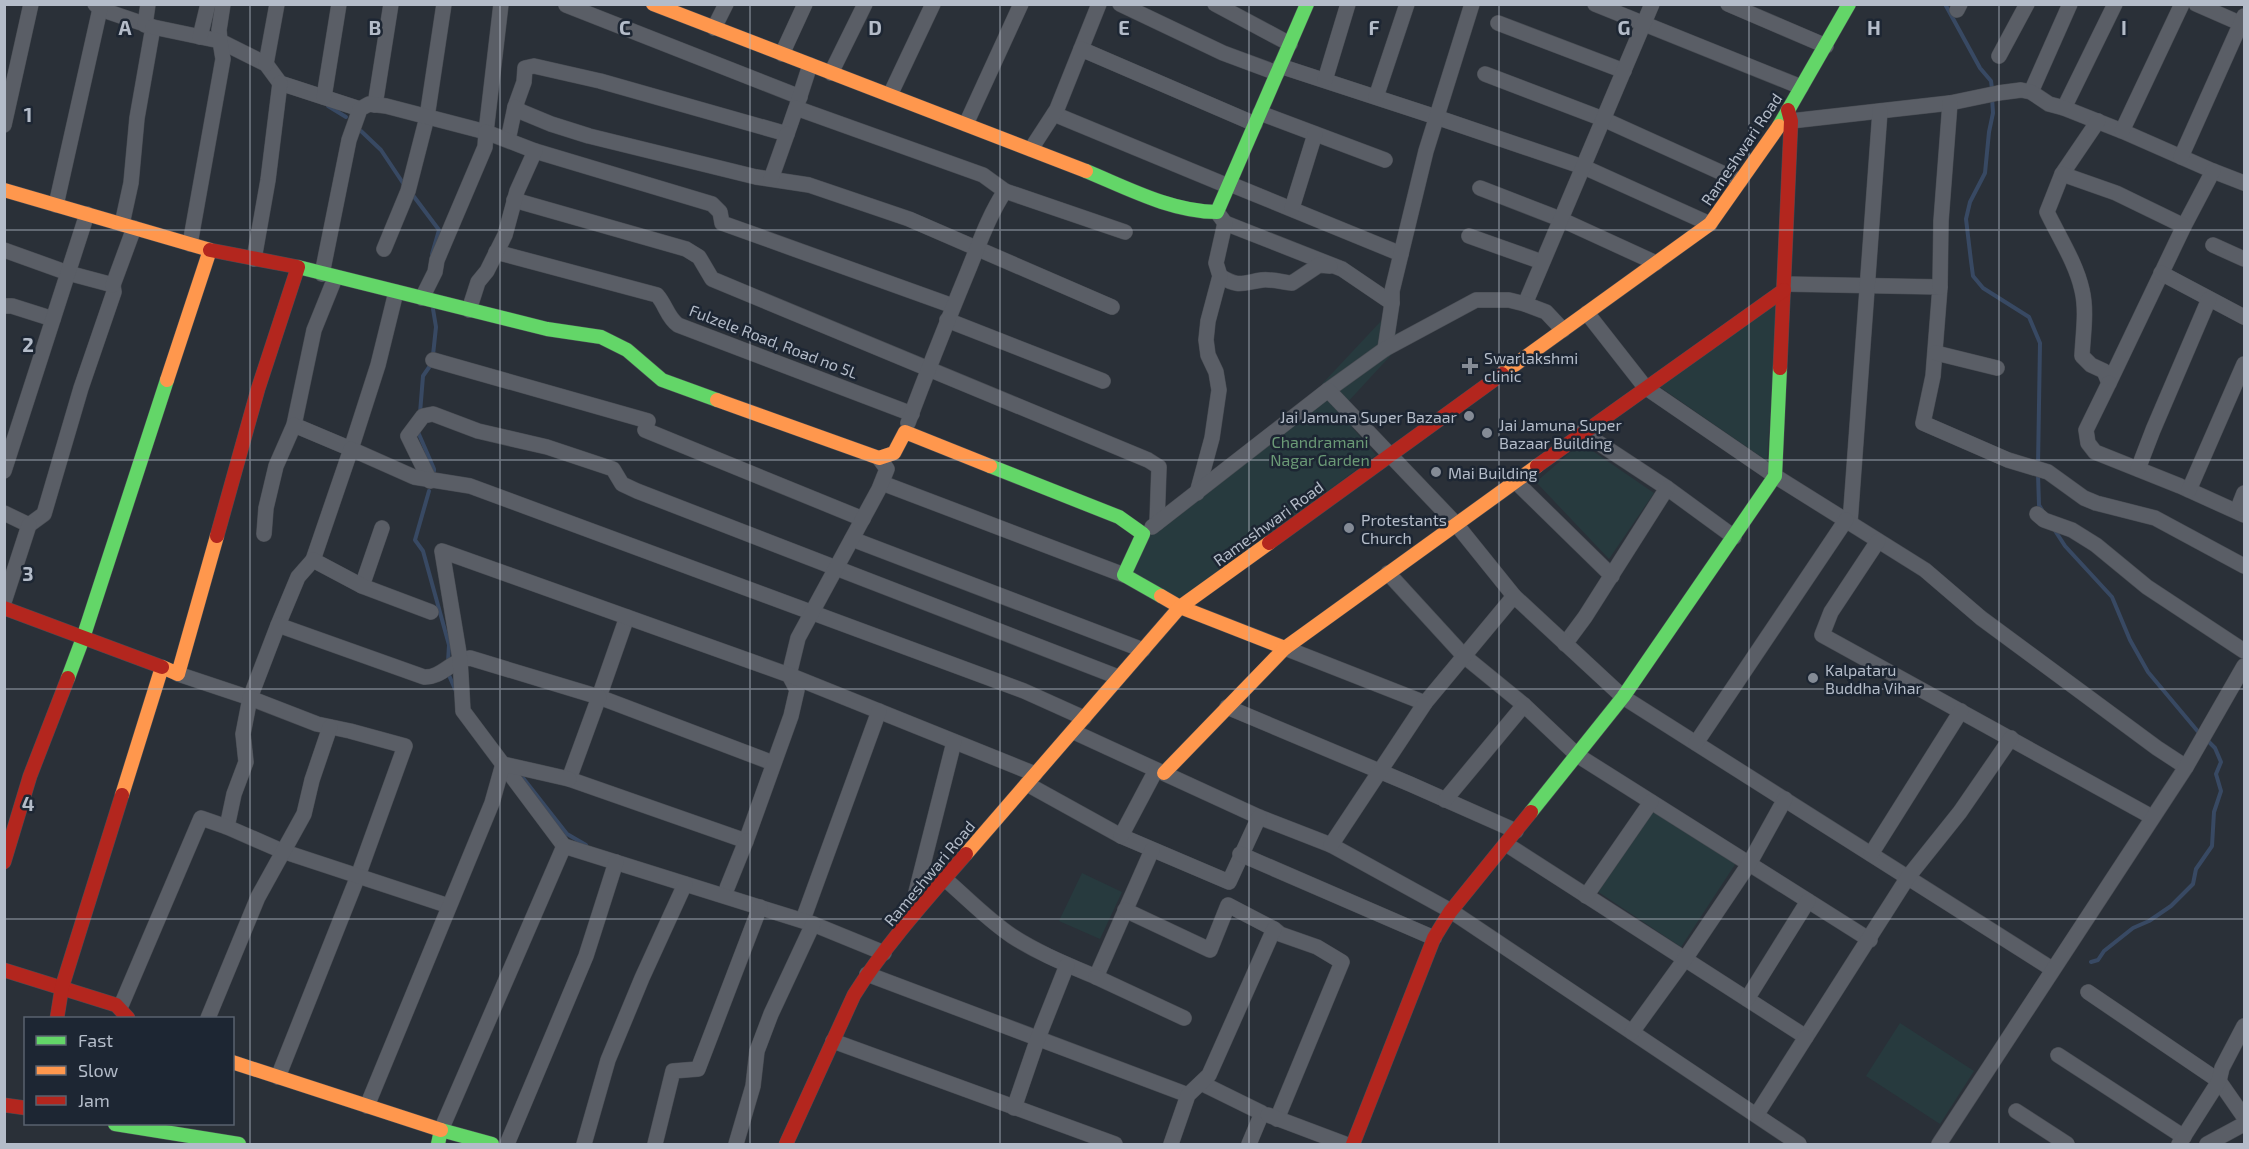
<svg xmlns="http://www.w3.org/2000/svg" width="2249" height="1149" viewBox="0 0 2249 1149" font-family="'Exo 2',sans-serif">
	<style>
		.green { fill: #273a3e }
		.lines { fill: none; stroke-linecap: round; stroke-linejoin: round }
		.stream { stroke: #384963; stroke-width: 4 }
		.street-casing { stroke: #484c53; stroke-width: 16 }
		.fast-casing { stroke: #484c53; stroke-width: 15 }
		.slow-casing { stroke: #484c53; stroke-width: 15 }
		.jam-casing { stroke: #484c53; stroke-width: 15 }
		.street { stroke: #5a5e66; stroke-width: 15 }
		.fast { stroke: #63d668; stroke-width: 14 }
		.slow { stroke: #ff974d; stroke-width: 14 }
		.jam { stroke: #b3261e; stroke-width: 14 }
		.grid { fill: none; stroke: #b4bcc9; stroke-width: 1.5; stroke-opacity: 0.55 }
		.poi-dot { fill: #848b96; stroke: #1d2633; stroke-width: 2 }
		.labels { text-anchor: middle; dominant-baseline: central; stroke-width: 5; stroke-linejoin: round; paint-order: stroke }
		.street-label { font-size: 16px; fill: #b4bcc9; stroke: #1d2633 }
		.poi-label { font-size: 16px; fill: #b4bcc9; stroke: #1d2633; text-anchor: start }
		.park-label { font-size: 16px; fill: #6b9a76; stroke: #1d2633 }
		.grid-label { font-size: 20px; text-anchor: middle; font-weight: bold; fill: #b4bcc9; stroke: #1d2633; stroke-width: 5; stroke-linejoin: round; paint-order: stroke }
	</style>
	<rect width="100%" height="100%" fill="#2a3038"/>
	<g class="green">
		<polygon points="1778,298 1767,461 1657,385"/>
		<polygon points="1382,320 1404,341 1345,405 1322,384"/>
		<polygon points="1326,397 1376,455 1179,601 1130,571 1148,536"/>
		<polygon points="1581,443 1654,493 1609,559 1536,482"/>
		<polygon points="1652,811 1736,863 1681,947 1597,891"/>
		<polygon points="1082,873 1122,892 1100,939 1059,921"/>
		<polygon points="1900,1023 1974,1071 1940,1124 1866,1076"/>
	</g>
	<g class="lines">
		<g class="stream">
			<polyline points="1945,4 1980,68 1991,81 1992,89"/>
			<polyline points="1992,97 1993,113 1989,132 1985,173 1970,202 1966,219 1971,261 1973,276 1983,288 2029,317 2040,343 2038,466"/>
			<polyline points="328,106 346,117"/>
			<polyline points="361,131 381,150 405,186"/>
			<polyline points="412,194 439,230 432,254"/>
			<polyline points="433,309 436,327 433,355"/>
			<polyline points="420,413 423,376 432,363"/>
			<polyline points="418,432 434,469 434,471"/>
			<polyline points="2038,474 2039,505 2042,510"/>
			<polyline points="429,491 415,540 423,551 449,645 448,662"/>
			<polyline points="2054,529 2065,546 2112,597 2130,640 2148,672 2200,734"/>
			<polyline points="448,673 458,696"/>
			<polyline points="523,778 567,834 586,845"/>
			<polyline points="2091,962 2098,960 2104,951 2133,928 2149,921 2171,906 2193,884 2196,869 2212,846 2214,812 2221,791 2216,774 2221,762 2215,748 2206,739"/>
		</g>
		<defs>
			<g id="street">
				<polyline points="223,4 219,30 220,41 266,64 280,83 360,109"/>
				<polyline points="1120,4 1223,53 1277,73"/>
				<polyline points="1215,4 1290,44"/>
				<polyline points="1595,4 1801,87"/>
				<polyline points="1728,4 1826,46"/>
				<polyline points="2196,4 2244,25"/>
				<polyline points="566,5 800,97"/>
				<polyline points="100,9 153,27 137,118 131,183 122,224"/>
				<polyline points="1957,10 1960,4"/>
				<polyline points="1498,23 1624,71"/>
				<polyline points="145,25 148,4"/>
				<polyline points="153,27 220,41 223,59 190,244"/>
				<polyline points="714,28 726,4"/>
				<polyline points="200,37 208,4"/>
				<polyline points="1081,49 1099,4"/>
				<polyline points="782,54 805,4"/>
				<polyline points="1999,56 2027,4"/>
				<polyline points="266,64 277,4"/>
				<polyline points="1280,66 1436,117 1586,168 1710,224"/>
				<polyline points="831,73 865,4"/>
				<polyline points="1485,74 1603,119 1740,181"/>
				<polyline points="1325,80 1348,4"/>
				<polyline points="2031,92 2070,4"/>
				<polyline points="890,95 933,4"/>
				<polyline points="324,97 339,4"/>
				<polyline points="1376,97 1407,4"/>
				<polyline points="375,105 391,4"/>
				<polyline points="797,105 810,65"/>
				<polyline points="515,107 524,82 525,68 534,66 600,81 787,134 796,108 983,175 1005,191"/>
				<polyline points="2064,108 2115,4"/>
				<polyline points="1260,113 1385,160"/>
				<polyline points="1054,114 1228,186"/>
				<polyline points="1791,121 1950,103 1998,93 2021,90 2031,92 2049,104 2064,108 2122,131 2213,171 2244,183"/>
				<path d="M2098 121 2062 174 2047 212C2059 237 2076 263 2082 290 2087 311 2083 334 2082 356L2091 365 2104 371 2109 383 2184 226 2213 171"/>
				<polyline points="966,124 1021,4"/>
				<polyline points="4,125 31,4"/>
				<polyline points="2122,131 2182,4"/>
				<polyline points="508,140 515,107 522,112 551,124 589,136 756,177 809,185 909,219 1112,307"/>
				<polyline points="1031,149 1057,109 1081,49 1255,124"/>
				<polyline points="535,151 712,204 720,212 722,223 953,306"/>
				<polyline points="2181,157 2244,16"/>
				<polyline points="2062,174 2116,193 2184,226"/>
				<polyline points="771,179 787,134"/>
				<polyline points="1230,184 1401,254"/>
				<polyline points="1480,188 1560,219 1656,263"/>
				<polyline points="514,200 686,249 699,257 712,279 1148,460 1159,467 1157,523"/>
				<polyline points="56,205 100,9 95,4"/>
				<polyline points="1292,208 1315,134"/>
				<polyline points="1225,223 1342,269 1392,303"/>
				<polyline points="1469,236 1542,262"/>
				<polyline points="2213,245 2244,259"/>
				<polyline points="384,249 408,191 427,117 444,4"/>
				<polyline points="4,250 68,273 113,285 114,292 81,388 44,514 29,525 4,513"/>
				<path d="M496 252 657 295C666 305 667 317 678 325L912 414"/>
				<polyline points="254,259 268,180 280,83"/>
				<polyline points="2161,273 2244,317"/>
				<polyline points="322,274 349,140 360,109 369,104 386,106 486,132 501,4"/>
				<path d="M1220 276C1239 288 1242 283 1262 280 1272 279 1282 282 1292 283L1319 265 1330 266"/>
				<polyline points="335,278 314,330 294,425 351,449 378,365 396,292"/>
				<polyline points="1785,284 1940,287 1933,376 1923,423 2008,460 2048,472 2084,498 2096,503 2155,518 2244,566"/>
				<polyline points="113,285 134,228"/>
				<polyline points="1940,287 1941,221 1950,103"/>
				<polyline points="422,298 435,272 437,260 485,147 486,132 535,151 517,191 505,235 487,271 478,282 469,310"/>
				<polyline points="1525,304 1652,4"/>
				<polyline points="4,306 12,306 53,319"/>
				<polyline points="1587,313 1645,387 1775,476 1850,523 1880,111"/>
				<polyline points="947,320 1103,381"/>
				<polyline points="1385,349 1392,303 1392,291 1426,151 1472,4"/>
				<polyline points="1936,353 1997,368"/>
				<polyline points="433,360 648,421 645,430 863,519"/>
				<polyline points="2109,383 2086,430 2088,443 2095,452 2180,486 2244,515"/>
				<polyline points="1328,390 1385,349 1476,300 1509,300 1525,304 1546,312 1563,330"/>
				<path d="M908 423C927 372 947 322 968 271 979 244 989 215 1005 191L1125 232"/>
				<polyline points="1582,432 1667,488 1734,537"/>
				<polyline points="2138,469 2153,430 2209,299"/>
				<polyline points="4,471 87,214"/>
				<polyline points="430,481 408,436 423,416 433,414 478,431 547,447 613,469 622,484 637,491 1118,677"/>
				<polyline points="1515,481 1612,576"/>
				<polyline points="882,483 1124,575"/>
				<polyline points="2189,490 2244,364"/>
				<polyline points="1197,493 1212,438 1219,390 1216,372 1208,355 1206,340 1208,321 1220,276 1216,263 1225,223 1217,212"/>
				<polyline points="2237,511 2244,493"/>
				<polyline points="2037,514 2044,520 2072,530 2096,545 2147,587 2244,651"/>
				<polyline points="1850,523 1925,570 1981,618 2157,748 2186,767"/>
				<polyline points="1152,527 1328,390 1456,524 1514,596"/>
				<polyline points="264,534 266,508 276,466 294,425"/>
				<polyline points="852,539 1143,650"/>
				<polyline points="1878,541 1831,612 1822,635 2152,817"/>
				<polyline points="313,560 351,449 414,477 470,486 1024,691 1084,718"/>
				<polyline points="1388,573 1464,656 1524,705 1577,755 1870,940"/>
				<polyline points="362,586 382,528"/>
				<polyline points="4,602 29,525"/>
				<polyline points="627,617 599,697 773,763"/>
				<polyline points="278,625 298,577 313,560 362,586 431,612"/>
				<polyline points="1565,644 1585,617 1667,488"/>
				<polyline points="1285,648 1425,703 1514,596 1623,697 2052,969"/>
				<path d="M178 674 250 698 278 625 424 677C442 678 451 660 470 658L599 697 569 779 746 841 791 716 797 690 789 675 798 638 879 489 887 469 879 458"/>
				<polyline points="1227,707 1410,784 1516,831"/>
				<polyline points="1074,732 1259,817 1331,845 1451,911 1799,1144"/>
				<polyline points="1696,743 1846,520"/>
				<polyline points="1027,784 1121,836 1229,882 1259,817"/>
				<polyline points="1445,800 1524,705"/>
				<polyline points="227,827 234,794 246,762 243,734 250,698 317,724 350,731 405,746 358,876 278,1077"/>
				<polyline points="1121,836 1156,770"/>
				<polyline points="1506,844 1806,1037 1908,877 1960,812 2011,738"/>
				<polyline points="1331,845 1425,703"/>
				<polyline points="564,846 463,711 460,659 442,551 789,675 1035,774"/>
				<polyline points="1240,854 1434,938"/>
				<polyline points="1871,854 1961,711"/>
				<path d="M945 879C967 898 988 920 1012 936 1038 953 1068 965 1096 977L1152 850"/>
				<polyline points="727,888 746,841"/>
				<polyline points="1586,896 1651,802"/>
				<polyline points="1125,910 1210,950 1228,905 1274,929 1280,934 1317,947 1342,962 1277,1119"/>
				<polyline points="805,914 879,711"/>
				<polyline points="910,916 954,742"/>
				<polyline points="867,974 1188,1095"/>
				<polyline points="1096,977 1184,1018"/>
				<polyline points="2088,992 2219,1081 2244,1117"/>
				<polyline points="1747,999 1808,901"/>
				<polyline points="120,1008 201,818 227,827 282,851 449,906"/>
				<polyline points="208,1018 258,897 304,814 312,780 330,727"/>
				<polyline points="1632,1032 1685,959 1749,864 1785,799"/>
				<polyline points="833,1041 1115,1144"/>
				<polyline points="2058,1055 2184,1137"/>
				<polyline points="1201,1083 1262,1113 1249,1144"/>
				<polyline points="367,1106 492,803 503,764 569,779"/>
				<polyline points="1014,1108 1038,1038 1067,965"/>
				<polyline points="2016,1111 2067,1144"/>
				<polyline points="1757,1114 1806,1037"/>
				<polyline points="1268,1115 1345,1144"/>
				<polyline points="441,1130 564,846 813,924 884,953"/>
				<polyline points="507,1144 586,956 616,862"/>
				<polyline points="584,1144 608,1060 642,978 685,884"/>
				<polyline points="655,1144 673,1071 698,1069 760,907"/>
				<polyline points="736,1144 753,1086 757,1051 771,1014 813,924"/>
				<polyline points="1171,1144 1188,1095 1209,1075 1274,929"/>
				<polyline points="1939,1144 2186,767 2244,666"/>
				<polyline points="2179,1144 2219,1081 2222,1068 2244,1026"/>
				<polyline points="2207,1144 2244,1124"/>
			</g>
			<g id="fast">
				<polyline points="1779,126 1849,4"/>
				<path d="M1086 171C1127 188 1172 212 1217 212L1307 4"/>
				<polyline points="298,267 547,329 601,337 627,350 662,380 717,400"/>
				<polyline points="990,466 1119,517 1143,534 1124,575 1161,596"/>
				<polyline points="68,678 83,638 167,380"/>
				<polyline points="1531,812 1623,697 1775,476 1780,368"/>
				<polyline points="115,1124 239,1144"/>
				<polyline points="438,1144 441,1130 492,1144"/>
			</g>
			<g id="slow">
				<polyline points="653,4 1086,171"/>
				<polyline points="4,190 210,250 167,380"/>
				<polyline points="1502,374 1710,224 1779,126"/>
				<polyline points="717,400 879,458 894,453 905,432 990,466"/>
				<polyline points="1161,596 1180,607 1285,648 1537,466"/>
				<polyline points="1164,773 1285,648"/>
				<polyline points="122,795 162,667 178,674 217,536"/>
				<polyline points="966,854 1180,607 1269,543"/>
				<polyline points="232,1062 441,1130"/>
			</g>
			<g id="jam">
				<polyline points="210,250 298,267 258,389 217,536"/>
				<polyline points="1780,368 1791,121 1788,110"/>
				<polyline points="1537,466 1784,290"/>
				<polyline points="1269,543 1502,374"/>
				<polyline points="4,608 162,667"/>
				<polyline points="4,862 30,776 68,678"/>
				<polyline points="4,970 116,1005 128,1018"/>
				<polyline points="57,1018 62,987 122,795"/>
				<polyline points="4,1105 26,1108"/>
				<path d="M786 1144 854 995C886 944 927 899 966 854"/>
				<polyline points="1353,1144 1434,938 1450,912 1531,812"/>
			</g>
		</defs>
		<use href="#street" class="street-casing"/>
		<use href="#fast" class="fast-casing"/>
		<use href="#slow" class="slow-casing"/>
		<use href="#jam" class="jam-casing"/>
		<use href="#street" class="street"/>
		<use href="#fast" class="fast"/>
		<use href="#slow" class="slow"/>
		<use href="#jam" class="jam"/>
	</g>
	<path class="grid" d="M250 4V1144M500 4V1144M750 4V1144M1000 4V1144M1249 4V1144M1499 4V1144M1749 4V1144M1999 4V1144M4 230H2244M4 460H2244M4 689H2244M4 919H2244"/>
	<g class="poi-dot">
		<path d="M1467 357h6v6h6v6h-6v6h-6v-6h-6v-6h6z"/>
		<circle cx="1469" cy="416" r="6"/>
		<circle cx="1487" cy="433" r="6"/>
		<circle cx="1436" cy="472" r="6"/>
		<circle cx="1349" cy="528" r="6"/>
		<circle cx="1813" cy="678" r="6"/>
	</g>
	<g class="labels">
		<g class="street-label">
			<text transform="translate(1741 149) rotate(-56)">Rameshwari Road</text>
			<text transform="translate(774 341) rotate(21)">Fulzele Road, Road no 5L</text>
			<text transform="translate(1268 523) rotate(-36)">Rameshwari Road</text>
			<text transform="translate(929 873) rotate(-50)">Rameshwari Road</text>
		</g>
		<g class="poi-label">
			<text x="1484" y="357">Swarlakshmi<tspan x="1484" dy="18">clinic</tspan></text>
			<text x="1457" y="416" text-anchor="end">Jai Jamuna Super Bazaar</text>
			<text x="1499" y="424">Jai Jamuna Super<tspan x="1499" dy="18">Bazaar Building</tspan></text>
			<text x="1448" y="472">Mai Building</text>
			<text x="1361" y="519">Protestants<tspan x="1361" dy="18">Church</tspan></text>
			<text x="1825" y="669">Kalpataru<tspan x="1825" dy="18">Buddha Vihar</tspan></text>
		</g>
		<g class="park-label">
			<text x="1320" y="441">Chandramani<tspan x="1320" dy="18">Nagar Garden</tspan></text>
		</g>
	</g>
	<g class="grid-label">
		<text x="125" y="35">A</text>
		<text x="375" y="35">B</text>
		<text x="625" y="35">C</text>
		<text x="875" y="35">D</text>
		<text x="1124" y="35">E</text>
		<text x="1374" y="35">F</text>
		<text x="1624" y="35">G</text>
		<text x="1874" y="35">H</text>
		<text x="2124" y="35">I</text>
		<text x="28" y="122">1</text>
		<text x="28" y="352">2</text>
		<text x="28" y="581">3</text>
		<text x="28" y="811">4</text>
	</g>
	<rect width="2249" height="1149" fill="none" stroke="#b4bcc9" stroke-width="12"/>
	<rect x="24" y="1017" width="210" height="108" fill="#1d2633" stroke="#59626f" stroke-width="1.5"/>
	<rect x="36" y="1036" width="30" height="9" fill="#63d668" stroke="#59626f" stroke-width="1.5"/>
	<text x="78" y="1047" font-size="18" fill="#b4bcc9">Fast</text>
	<rect x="36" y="1066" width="30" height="9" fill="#ff974d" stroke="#59626f" stroke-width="1.5"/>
	<text x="78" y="1077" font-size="18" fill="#b4bcc9">Slow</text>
	<rect x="36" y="1096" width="30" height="9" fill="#b3261e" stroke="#59626f" stroke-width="1.5"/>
	<text x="78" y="1107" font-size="18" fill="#b4bcc9">Jam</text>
</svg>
